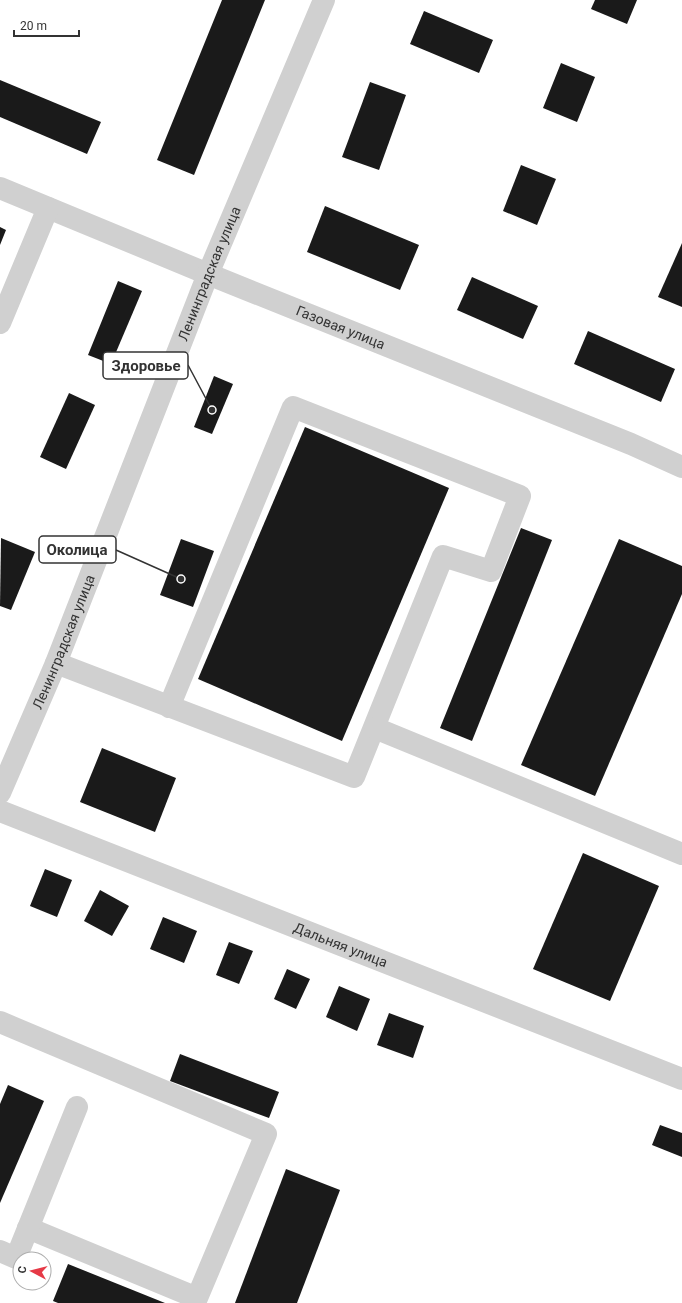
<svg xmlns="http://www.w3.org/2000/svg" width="682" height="1303" viewBox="0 0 682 1303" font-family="Roboto,sans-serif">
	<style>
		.building { fill: #1a1a1a }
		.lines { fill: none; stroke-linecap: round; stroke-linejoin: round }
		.minor { stroke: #d0d0d0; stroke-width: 22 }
		.labels { text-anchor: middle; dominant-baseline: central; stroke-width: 4; stroke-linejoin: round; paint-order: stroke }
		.street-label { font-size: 14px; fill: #333; stroke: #fff }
		.leader { fill: none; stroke: #333; stroke-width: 1.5 }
		.callout-dot { fill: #333; stroke: #fff; stroke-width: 1.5 }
		.callout { fill: #fff; stroke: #333; stroke-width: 1.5 }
		.callout-label { font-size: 15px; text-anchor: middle; font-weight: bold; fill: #333 }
	</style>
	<rect width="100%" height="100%" fill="#fff"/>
	<g class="building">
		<polygon points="222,0 265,0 194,175 157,160"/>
		<polygon points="595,0 637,0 627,24 591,9"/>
		<polygon points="424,11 493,40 479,73 410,44"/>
		<polygon points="561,63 595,77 577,122 543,108"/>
		<polygon points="0,80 101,122 87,154 0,117"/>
		<polygon points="370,82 406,95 379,170 342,157"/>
		<polygon points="521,165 556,179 537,225 503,211"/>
		<polygon points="325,206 419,245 400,290 307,252"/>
		<polygon points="0,227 6,230 0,245"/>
		<polygon points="682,243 682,307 658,297"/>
		<polygon points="472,277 538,306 523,339 457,310"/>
		<polygon points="118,281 142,291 111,364 88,355"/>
		<polygon points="588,331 675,369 661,402 574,364"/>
		<polygon points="214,376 233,384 212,434 194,427"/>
		<polygon points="69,393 95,405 66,469 40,457"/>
		<polygon points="305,427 449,488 342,741 198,679"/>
		<polygon points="521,528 552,540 472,741 440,728"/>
		<polygon points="1,538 35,552 11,610 0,606"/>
		<polygon points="181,539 214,551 193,607 160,595"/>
		<polygon points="619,539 682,566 682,594 595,796 521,765"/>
		<polygon points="102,748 176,778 155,832 80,802"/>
		<polygon points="583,853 659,886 610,1001 533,969"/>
		<polygon points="45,869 72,880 57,917 30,906"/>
		<polygon points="100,890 129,906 112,936 84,921"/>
		<polygon points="163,917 197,931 184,963 150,949"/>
		<polygon points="229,942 253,951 239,984 216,975"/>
		<polygon points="287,969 310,979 296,1009 274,999"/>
		<polygon points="339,986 370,999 357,1031 326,1017"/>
		<polygon points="389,1013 424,1026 413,1058 377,1045"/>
		<polygon points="180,1054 279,1092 269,1118 170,1081"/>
		<polygon points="8,1085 44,1101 0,1203 0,1104"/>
		<polygon points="660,1125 682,1133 682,1157 652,1145"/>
		<polygon points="286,1169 340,1190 297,1303 235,1303"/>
		<polygon points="68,1264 165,1303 58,1303 53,1301"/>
	</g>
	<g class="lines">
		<g class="minor">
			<path id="s1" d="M0 188 208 274 631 444 682 467"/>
			<polyline points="0,323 48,208"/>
			<polyline points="56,663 354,777 443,556 491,571 520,496 293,407 169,707"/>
			<polyline points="375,728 682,854"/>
			<path id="s2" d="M0 793 56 663 208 274 324 0"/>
			<path id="s3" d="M0 811 682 1079"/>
			<polyline points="0,1022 266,1134 197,1298 28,1228"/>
			<polyline points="0,1251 16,1258 77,1107"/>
		</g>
	</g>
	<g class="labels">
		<g class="street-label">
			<text stroke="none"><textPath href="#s2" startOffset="560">Ленинградская улица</textPath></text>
			<text stroke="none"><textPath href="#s1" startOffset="368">Газовая улица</textPath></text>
			<text stroke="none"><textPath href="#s2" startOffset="164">Ленинградская улица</textPath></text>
			<text stroke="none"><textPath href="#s3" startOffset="366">Дальняя улица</textPath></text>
		</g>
	</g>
	<path class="leader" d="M212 410L188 365M181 579L116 550"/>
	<g class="callout-dot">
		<circle cx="212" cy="410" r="4"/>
		<circle cx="181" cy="579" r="4"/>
	</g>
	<g class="callout">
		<rect x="103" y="352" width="85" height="27" rx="4"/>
		<rect x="39" y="536" width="77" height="27" rx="4"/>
	</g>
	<g class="callout-label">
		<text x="146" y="371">Здоровье</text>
		<text x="77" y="555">Околица</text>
	</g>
	<g transform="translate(32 1271) rotate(277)"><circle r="19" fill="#ffffff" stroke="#adadad"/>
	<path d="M0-3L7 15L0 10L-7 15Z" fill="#e63946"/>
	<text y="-6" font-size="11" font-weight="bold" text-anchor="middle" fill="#333333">С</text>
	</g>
	<path d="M14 30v6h65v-6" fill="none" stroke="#333333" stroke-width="2"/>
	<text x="20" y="30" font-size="12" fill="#333333" stroke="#ffffff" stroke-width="3" paint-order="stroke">20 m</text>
</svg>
